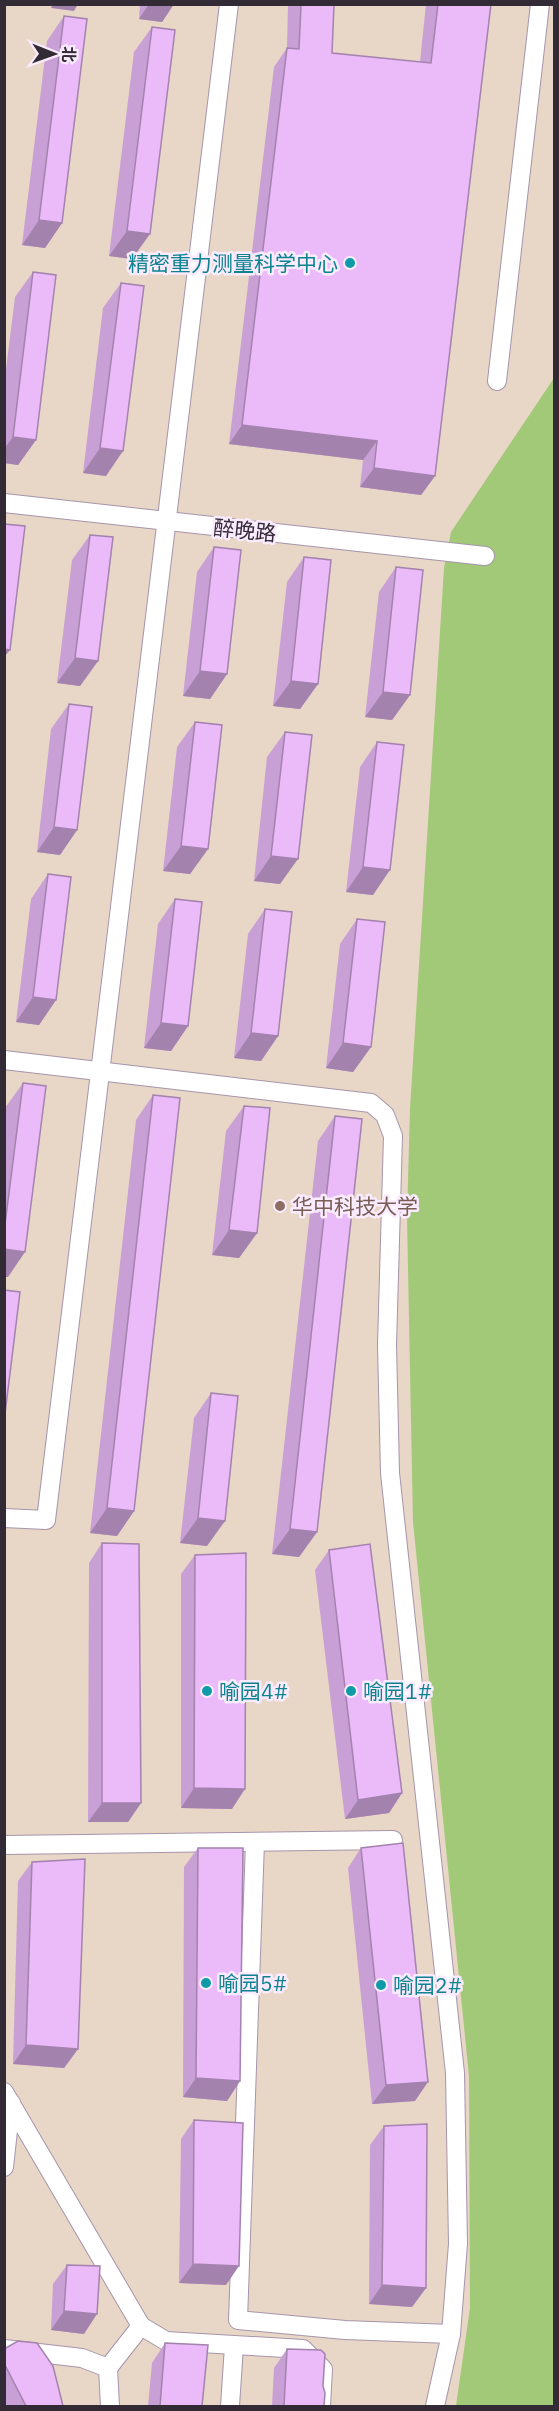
<svg xmlns="http://www.w3.org/2000/svg" width="559" height="2411" viewBox="0 0 559 2411" font-family="'IBM Plex Sans','Noto Sans SC',sans-serif">
	<style>
		.industrial { fill: #e8d6c6 }
		.green { fill: #a2c978 }
		.lines { fill: none; stroke-linecap: round; stroke-linejoin: round }
		.minor-casing { stroke: #a695ab; stroke-width: 20 }
		.minor { stroke: #fff; stroke-width: 18 }
		.wall { fill: #c9a0d6 }
		.shaded-wall { fill: #a482ae }
		.building { fill: #eabaf9; stroke: #a482ae; stroke-width: 1.5 }
		.culture-dot { fill: #0f9aa8; stroke: #faebff; stroke-width: 2 }
		.education-dot { fill: #8d6e63; stroke: #faebff; stroke-width: 2 }
		.labels { text-anchor: middle; dominant-baseline: central; stroke-width: 5; stroke-linejoin: round; paint-order: stroke }
		.culture-label { font-size: 21px; fill: #0d838f; stroke: #faebff; text-anchor: start }
		.street-label { font-size: 21px; fill: #322a34; stroke: #faebff }
		.education-label { font-size: 21px; fill: #785e54; stroke: #faebff; text-anchor: start }
	</style>
	<rect width="100%" height="100%" fill="#efdcf5"/>
	<rect class="industrial" x="5" y="5" width="549" height="2401"/>
	<polygon class="green" points="554,378 554,2406 456,2406 470,2308 469,2076 413,1522 407,1217 410,1109 444,568 451,532"/>
	<g class="lines">
		<defs>
			<g id="minor">
				<polyline points="497,381 540,4"/>
				<polyline points="4,503 485,556"/>
				<polyline points="4,1060 371,1103 385,1115 393,1136 387,1345 390,1473 455,2073 458,2244 451,2334 435,2406"/>
				<polyline points="4,1518 46,1520 229,4"/>
				<polyline points="255,1842 238,2320 345,2330 451,2334"/>
				<polyline points="4,1845 393,1840"/>
				<polyline points="4,2092 141,2326 166,2341 303,2349 323,2369 321,2406"/>
				<polyline points="4,2167 11,2103"/>
				<polyline points="4,2349 82,2358 108,2368 110,2406"/>
				<polyline points="108,2368 141,2326"/>
				<polyline points="230,2406 234,2346"/>
			</g>
		</defs>
		<use href="#minor" class="minor-casing"/>
		<use href="#minor" class="minor"/>
	</g>
	<g class="wall">
		<polygon points="140,4 174,4 162,22 139,19"/>
		<polygon points="288,4 334,4 332,53 420,62 426,4 491,4 435,476 421,495 360,487 363,460 229,444 274,67 287,48"/>
		<polygon points="64,16 62,223 45,248 22,245 47,41"/>
		<polygon points="152,27 132,259 109,256 134,52"/>
		<polygon points="33,272 36,440 18,465 4,463 4,385 15,297"/>
		<polygon points="121,283 106,476 83,473 103,308"/>
		<polygon points="90,535 98,661 80,686 57,683 72,560"/>
		<polygon points="214,547 227,674 210,699 183,696 197,572"/>
		<polygon points="304,557 318,684 300,709 273,706 287,582"/>
		<polygon points="396,567 410,695 392,720 365,717 379,592"/>
		<polygon points="69,704 77,830 60,855 37,852 51,729"/>
		<polygon points="195,722 208,849 190,874 163,871 177,747"/>
		<polygon points="285,732 280,884 254,881 267,757"/>
		<polygon points="377,742 373,895 346,892 360,767"/>
		<polygon points="48,874 56,1000 39,1025 16,1022 31,899"/>
		<polygon points="175,899 188,1026 171,1051 144,1048 158,924"/>
		<polygon points="265,909 278,1036 261,1061 234,1058 248,934"/>
		<polygon points="357,919 371,1047 353,1072 326,1068 340,944"/>
		<polygon points="23,1083 8,1277 4,1277 4,1113 5,1108"/>
		<polygon points="153,1095 134,1511 117,1536 90,1533 136,1120"/>
		<polygon points="244,1106 257,1233 239,1258 212,1255 226,1131"/>
		<polygon points="335,1116 317,1532 299,1557 272,1554 318,1141"/>
		<polygon points="211,1393 207,1546 180,1543 194,1418"/>
		<polygon points="102,1543 141,1803 128,1822 88,1822 89,1563"/>
		<polygon points="329,1550 402,1793 389,1813 345,1819 315,1570"/>
		<polygon points="195,1555 232,1809 181,1808 181,1574"/>
		<polygon points="198,1848 240,2081 227,2101 183,2097 184,1867"/>
		<polygon points="361,1848 415,2101 372,2104 348,1868"/>
		<polygon points="32,1862 78,2049 64,2068 13,2064 18,1881"/>
		<polygon points="194,2120 226,2285 179,2283 181,2139"/>
		<polygon points="384,2126 426,2288 412,2307 369,2304 370,2145"/>
		<polygon points="67,2265 84,2334 51,2330 53,2284"/>
		<polygon points="165,2343 202,2406 148,2406 152,2363"/>
		<polygon points="4,2349 63,2406 4,2406"/>
		<polygon points="287,2349 323,2386 324,2406 272,2406 274,2368"/>
	</g>
	<g class="shaded-wall">
		<polygon points="53,4 78,4 74,11 51,8"/>
		<polygon points="149,4 174,4 162,22 139,19"/>
		<polygon points="39,220 62,223 45,248 22,245"/>
		<polygon points="127,231 150,234 132,259 109,256"/>
		<polygon points="242,425 377,441 363,460 229,444"/>
		<polygon points="13,437 36,440 18,465 4,463 4,449"/>
		<polygon points="100,448 123,451 106,476 83,473"/>
		<polygon points="374,468 435,476 421,495 360,487"/>
		<polygon points="4,649 10,650 4,657"/>
		<polygon points="75,658 98,661 80,686 57,683"/>
		<polygon points="200,671 227,674 210,699 183,696"/>
		<polygon points="291,681 318,684 300,709 273,706"/>
		<polygon points="383,692 410,695 392,720 365,717"/>
		<polygon points="54,827 77,830 60,855 37,852"/>
		<polygon points="181,846 208,849 190,874 163,871"/>
		<polygon points="271,856 298,859 280,884 254,881"/>
		<polygon points="363,867 390,870 373,895 346,892"/>
		<polygon points="33,997 56,1000 39,1025 16,1022"/>
		<polygon points="161,1023 188,1026 171,1051 144,1048"/>
		<polygon points="251,1033 278,1036 261,1061 234,1058"/>
		<polygon points="343,1043 371,1047 353,1072 326,1068"/>
		<polygon points="229,1230 257,1233 239,1258 212,1255"/>
		<polygon points="4,1249 25,1252 8,1277 4,1277"/>
		<polygon points="107,1508 134,1511 117,1536 90,1533"/>
		<polygon points="198,1518 225,1521 207,1546 180,1543"/>
		<polygon points="290,1529 317,1532 299,1557 272,1554"/>
		<polygon points="194,1788 245,1789 232,1809 181,1808"/>
		<polygon points="402,1793 389,1813 345,1819 358,1800"/>
		<polygon points="102,1803 141,1803 128,1822 88,1822"/>
		<polygon points="26,2045 78,2049 64,2068 13,2064"/>
		<polygon points="196,2078 240,2081 227,2101 183,2097"/>
		<polygon points="428,2082 415,2101 372,2104 386,2085"/>
		<polygon points="193,2264 239,2266 226,2285 179,2283"/>
		<polygon points="382,2285 426,2288 412,2307 369,2304"/>
		<polygon points="64,2311 97,2314 84,2334 51,2330"/>
	</g>
	<g class="building">
		<polygon points="301,4 334,4 332,53 431,63 438,4 491,4 435,476 374,468 377,441 242,425 287,48 299,49"/>
		<polygon points="64,16 87,19 62,223 39,220"/>
		<polygon points="152,27 175,30 150,234 127,231"/>
		<polygon points="33,272 56,275 36,440 13,437"/>
		<polygon points="121,283 144,286 123,451 100,448"/>
		<polygon points="4,524 25,526 10,650 4,649"/>
		<polygon points="90,535 113,537 98,661 75,658"/>
		<polygon points="214,547 241,550 227,674 200,671"/>
		<polygon points="304,557 331,560 318,684 291,681"/>
		<polygon points="396,567 423,570 410,695 383,692"/>
		<polygon points="69,704 92,707 77,830 54,827"/>
		<polygon points="195,722 222,725 208,849 181,846"/>
		<polygon points="285,732 312,735 298,859 271,856"/>
		<polygon points="377,742 404,745 390,870 363,867"/>
		<polygon points="48,874 71,877 56,1000 33,997"/>
		<polygon points="175,899 202,902 188,1026 161,1023"/>
		<polygon points="265,909 292,912 278,1036 251,1033"/>
		<polygon points="357,919 385,922 371,1047 343,1043"/>
		<polygon points="23,1083 46,1086 25,1252 4,1249 4,1232"/>
		<polygon points="153,1095 180,1098 134,1511 107,1508"/>
		<polygon points="244,1106 270,1108 257,1233 229,1230"/>
		<polygon points="335,1116 362,1119 317,1532 290,1529"/>
		<polygon points="4,1290 20,1292 4,1422"/>
		<polygon points="211,1393 238,1396 225,1521 198,1518"/>
		<polygon points="102,1543 139,1544 141,1803 102,1803"/>
		<polygon points="370,1544 402,1793 358,1800 329,1550"/>
		<polygon points="246,1553 245,1789 194,1788 195,1555"/>
		<polygon points="403,1843 428,2082 386,2085 361,1848"/>
		<polygon points="198,1848 243,1848 240,2081 196,2078"/>
		<polygon points="85,1859 78,2049 26,2045 32,1862"/>
		<polygon points="194,2120 243,2123 239,2266 193,2264"/>
		<polygon points="427,2124 426,2288 382,2285 384,2126"/>
		<polygon points="67,2265 100,2266 97,2314 64,2311"/>
		<polygon points="18,2341 37,2343 53,2366 63,2406 26,2406 4,2363 4,2349"/>
		<polygon points="165,2343 208,2345 202,2406 160,2406"/>
		<polygon points="287,2349 321,2350 325,2354 323,2386 325,2393 324,2406 284,2406"/>
	</g>
	<g class="culture-dot">
		<circle cx="350" cy="263" r="6"/>
		<circle cx="207" cy="1691" r="6"/>
		<circle cx="351" cy="1691" r="6"/>
		<circle cx="206" cy="1983" r="6"/>
		<circle cx="381" cy="1985" r="6"/>
	</g>
	<circle class="education-dot" cx="280" cy="1206" r="6"/>
	<g class="labels">
		<g class="culture-label">
			<text x="338" y="263" text-anchor="end">精密重力测量科学中心</text>
			<text x="219" y="1691">喻园4#</text>
			<text x="363" y="1691">喻园1#</text>
			<text x="218" y="1983">喻园5#</text>
			<text x="393" y="1985">喻园2#</text>
		</g>
		<g class="street-label">
			<text transform="translate(245 530) rotate(6)">醉晚路</text>
		</g>
		<g class="education-label">
			<text x="292" y="1206">华中科技大学</text>
		</g>
	</g>
	<rect width="559" height="2411" fill="none" stroke="#322a34" stroke-width="12"/>
	<g transform="translate(54 54) rotate(91)" stroke="#faebff" stroke-width="4.5" paint-order="stroke">
	<path d="M0-4.5L10 22L0 15L-10 22Z" fill="#322a34"/>
	<text y="-9" font-size="16" font-weight="bold" text-anchor="middle" fill="#322a34">北</text>
	</g>
</svg>
